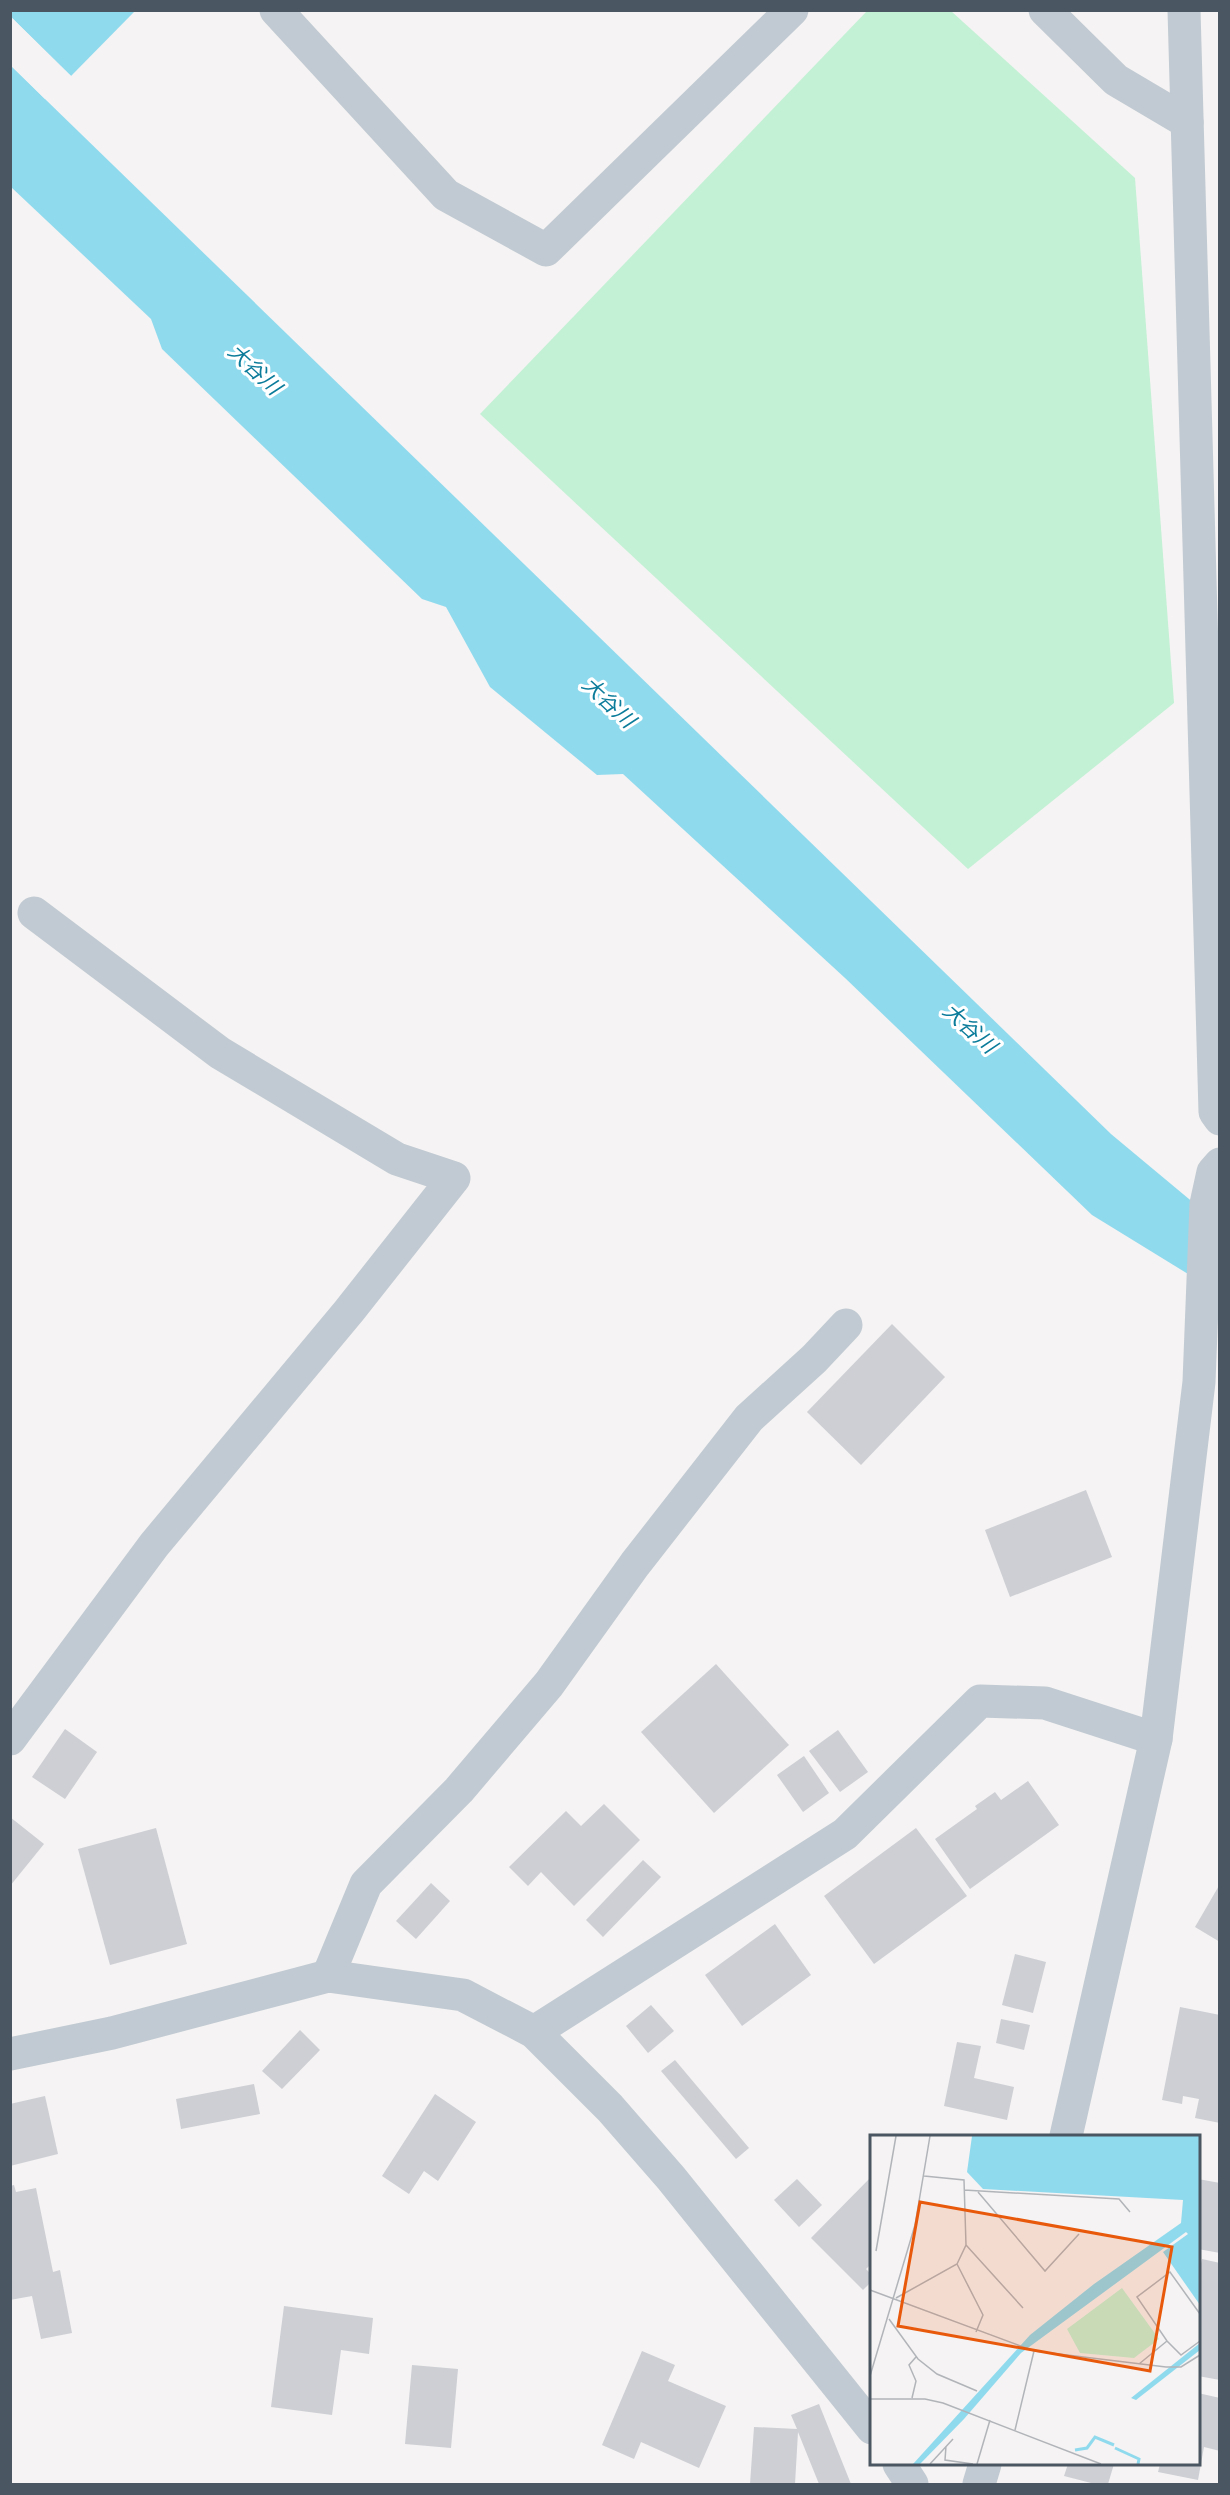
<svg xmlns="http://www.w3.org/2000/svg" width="1230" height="2495" viewBox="0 0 1230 2495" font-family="'Archivo Narrow','Noto Sans JP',sans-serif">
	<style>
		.green { fill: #c3f1d5 }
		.water { fill: #90daee }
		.pier { fill: #f5f3f3 }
		.building { fill: #cdcfd5 }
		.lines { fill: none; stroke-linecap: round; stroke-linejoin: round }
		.minor { stroke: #c1cad2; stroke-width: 33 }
		.labels { text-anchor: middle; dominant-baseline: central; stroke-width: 6; stroke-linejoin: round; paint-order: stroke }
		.water-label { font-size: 21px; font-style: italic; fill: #0c7c9b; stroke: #fff }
		.inset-river { fill: none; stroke: #90daee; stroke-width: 3 }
		.inset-road { fill: none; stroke: #b1b4b9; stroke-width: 1.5 }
		.view { fill: #e8590c; fill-opacity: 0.15; stroke: #e8590c; stroke-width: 3 }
		.inset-edge { fill: none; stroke: #4a5661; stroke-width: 3 }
	</style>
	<rect width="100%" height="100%" fill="#f5f3f3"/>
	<polygon class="green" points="867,11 951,11 1135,178 1174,703 968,869 480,414"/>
	<g class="water">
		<polygon points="10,11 135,11 71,76 11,17"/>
		<polygon points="10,65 1111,1134 1219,1224 1219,1293 1092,1215 845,978 623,774 597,775 490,687 446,607 422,599 162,349 151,319 11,187"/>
	</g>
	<g class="pier">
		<polygon points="11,17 71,76 69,78 10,21"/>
		<polygon points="10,62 13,63 47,97 45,99 11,65"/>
	</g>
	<g class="building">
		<polygon points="892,1324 945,1377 861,1465 807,1412"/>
		<polygon points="1086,1490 1112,1557 1010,1597 985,1530"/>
		<polygon points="716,1664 789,1745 714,1813 641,1732"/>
		<polygon points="65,1729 97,1752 65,1799 32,1777"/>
		<polygon points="838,1730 868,1772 840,1792 809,1751"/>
		<polygon points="804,1756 829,1793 803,1812 777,1775"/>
		<polygon points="1028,1781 1059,1825 970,1889 935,1839 977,1809 975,1806 995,1792 1001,1800"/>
		<polygon points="604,1804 640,1840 574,1906 541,1872 528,1886 509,1867 566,1811 581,1826"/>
		<polygon points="10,1817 44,1844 10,1886"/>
		<polygon points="156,1828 187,1944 110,1965 78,1849"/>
		<polygon points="916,1828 967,1896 874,1964 824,1896"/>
		<polygon points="643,1860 661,1877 603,1937 586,1920"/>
		<polygon points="431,1883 450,1901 416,1939 396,1921"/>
		<polygon points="1220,1884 1220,1942 1195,1927"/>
		<polygon points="775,1924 811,1975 742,2026 705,1975"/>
		<polygon points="1015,1954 1046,1962 1033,2013 1002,2005"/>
		<polygon points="651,2005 674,2031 648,2053 626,2026"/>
		<polygon points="1180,2007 1220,2015 1220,2123 1195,2118 1199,2099 1183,2096 1182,2104 1162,2100"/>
		<polygon points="1001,2019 1030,2025 1024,2050 996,2043"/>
		<polygon points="300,2030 320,2050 282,2089 262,2071"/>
		<polygon points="957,2042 981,2046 974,2078 1014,2087 1007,2120 944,2106"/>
		<polygon points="675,2060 749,2148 736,2159 661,2071"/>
		<polygon points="254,2084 260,2114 181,2129 176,2099"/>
		<polygon points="435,2094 476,2122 438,2181 424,2171 409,2194 382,2176"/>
		<polygon points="45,2096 58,2154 10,2166 10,2104"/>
		<polygon points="872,2176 872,2263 866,2269 872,2275 872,2281 863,2290 811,2238"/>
		<polygon points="797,2179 822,2205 799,2227 774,2200"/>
		<polygon points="1198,2179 1220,2183 1220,2253 1198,2249"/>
		<polygon points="14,2185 16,2192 36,2188 53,2272 60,2270 72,2333 41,2339 32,2296 10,2300 10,2186"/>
		<polygon points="1202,2259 1220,2263 1220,2380 1198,2376 1198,2277"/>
		<polygon points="284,2306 373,2318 369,2354 341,2350 332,2415 271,2407"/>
		<polygon points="642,2351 675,2365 668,2381 726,2406 699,2468 641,2442 634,2459 602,2445"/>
		<polygon points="412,2365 458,2369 451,2448 405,2444"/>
		<polygon points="1198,2393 1220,2398 1220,2451 1204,2447 1198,2480 1158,2472 1160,2464 1198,2464"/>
		<polygon points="819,2404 851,2484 819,2484 798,2432 795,2484 750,2484 754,2427 797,2429 791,2415"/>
		<polygon points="1068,2464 1114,2464 1108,2484 1095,2484 1064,2476"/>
	</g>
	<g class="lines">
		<g class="minor">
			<polyline points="276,10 446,195 546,250 792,10"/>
			<polyline points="1045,10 1116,80 1187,122"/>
			<polyline points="1184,10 1215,1112 1220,1119"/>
			<polyline points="10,1739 154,1545 349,1311 454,1178 397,1159 220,1053 34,913"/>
			<polyline points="328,1976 366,1884 459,1790 549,1684 635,1564 749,1418 814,1359 846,1325"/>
			<polyline points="534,2032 845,1834 980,1701 1045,1703 1156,1739"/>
			<polyline points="10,2054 112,2033 328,1976 463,1995 534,2032 610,2108 671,2178 872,2428"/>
			<polyline points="1066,2136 1156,1739 1199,1382 1206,1204 1213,1172 1220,1164"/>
			<polyline points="899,2464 912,2484"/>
			<polyline points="979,2484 985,2464"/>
		</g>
	</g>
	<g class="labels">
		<g class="water-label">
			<text transform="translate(255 369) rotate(43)">大谷川</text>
			<text transform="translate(609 702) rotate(43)">大谷川</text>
			<text transform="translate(970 1028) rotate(42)">大谷川</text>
		</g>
	</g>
	<g transform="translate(870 2135)">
		<rect width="330" height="330" fill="#f5f3f3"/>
		<path d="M252 153 289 204 264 223 210 218 197 194Z" fill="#c3f1d5"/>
		<path d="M102 1H330V170L293 117 318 99 316 97 151 218 94 284 50 329H43L160 200 224 149 311 88 313 65 113 54 97 37ZM330 208V215L266 265 261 263Z" fill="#90daee"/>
		<path class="inset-river" d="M245 313 269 324 268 329M205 315 217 313 225 302 244 310"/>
		<path class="inset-road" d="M94 55 249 64 260 77M108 57 175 136 209 99M96 110 153 173M6 116 26 1M87 129 113 180 106 197M0 155 164 216M26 163 87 129 96 110 94 45 54 41M330 179 300 137 267 162 297 206 311 220 330 206M19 184 48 224 67 239 107 256M164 216 296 232H311L330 220M269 229 297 206M0 241 45 90 60 1M42 263 46 246 39 230 46 222M0 264H55L73 268 231 329M145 295 164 216M76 311 75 325 103 329M60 329 83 304M107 329 120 285"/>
		<path class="view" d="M50 67 302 112 280 236 28 191Z"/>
		<rect width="330" height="330" class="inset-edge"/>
	</g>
	<rect width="1230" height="2495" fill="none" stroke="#4a5661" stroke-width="24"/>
</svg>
